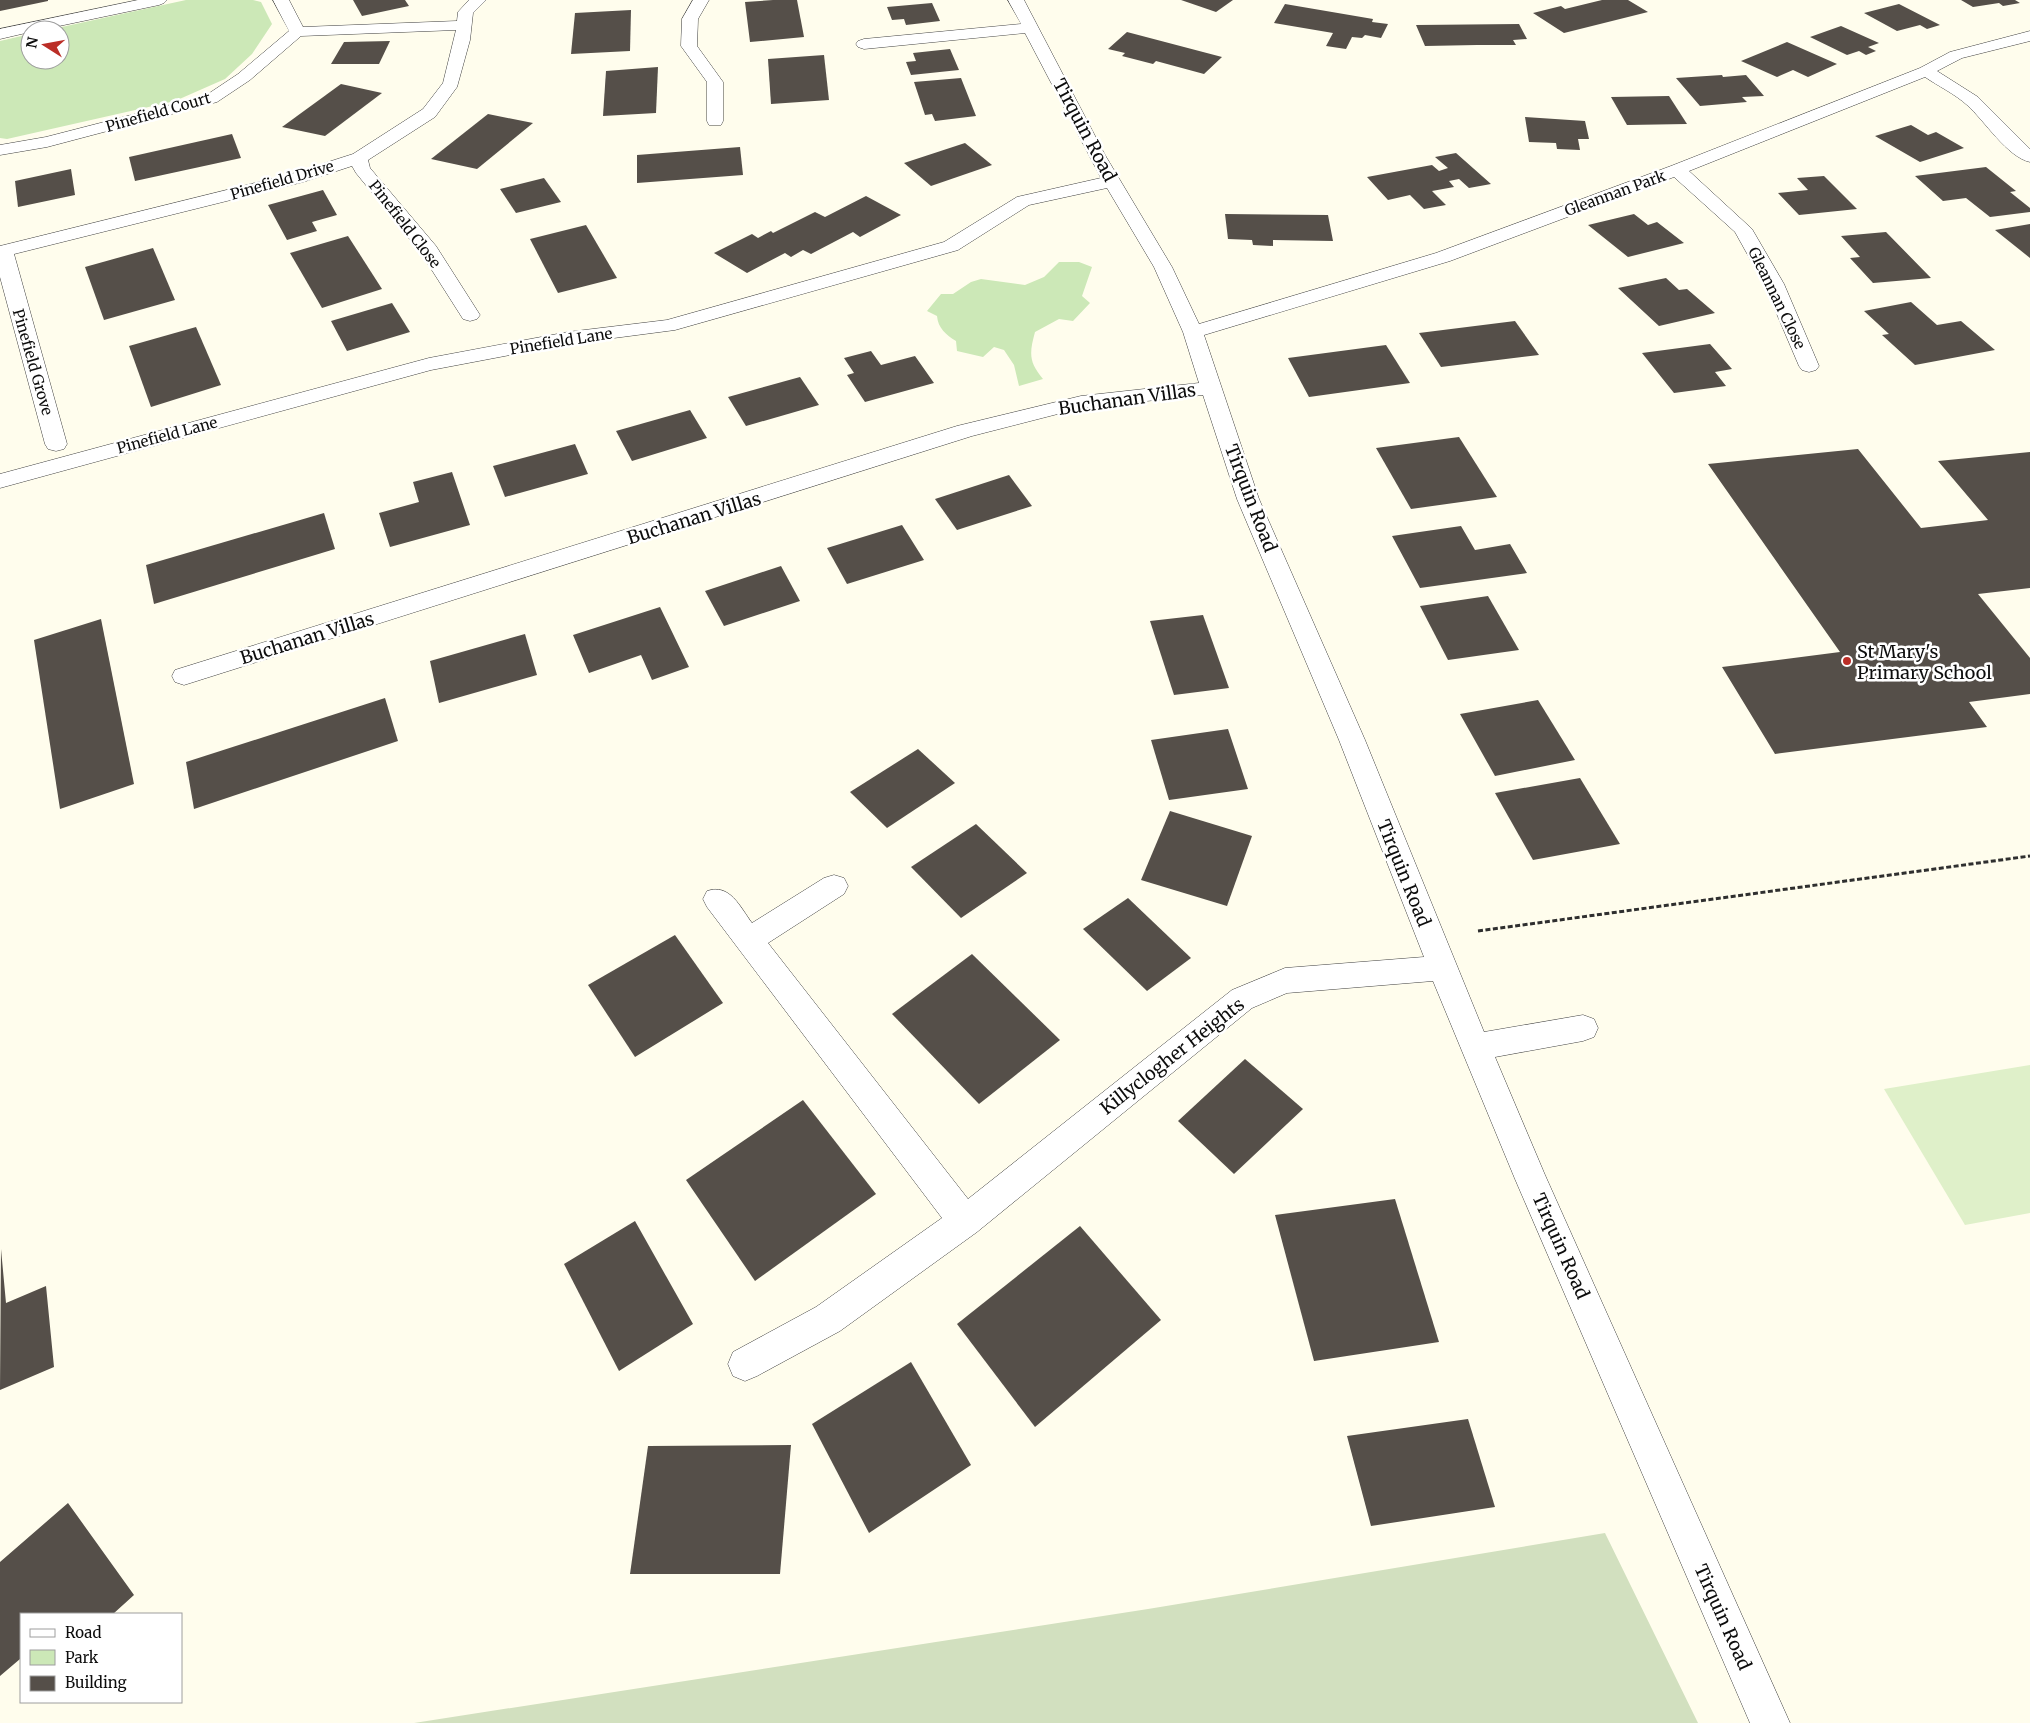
<svg xmlns="http://www.w3.org/2000/svg" width="2030" height="1723" viewBox="0 0 2030 1723" font-family="Merriweather,serif">
	<style>
		.green { fill: #cce8b7 }
		.cemetery { fill: #d2e0bf }
		.pitch { fill: #dff0c9 }
		.building { fill: #554f49 }
		.lines { fill: none; stroke-linecap: round; stroke-linejoin: round }
		.minor-casing { stroke: #404040; stroke-width: 1 }
		.path { stroke: #2f2f2f; stroke-width: 3; stroke-dasharray: 5 2.5; stroke-linecap: butt }
		.minor { fill: #fff; fill-rule: evenodd }
		.poi-dot { fill: #bb2e27; stroke: #fff; stroke-width: 2 }
		.labels { text-anchor: middle; dominant-baseline: central; stroke-width: 5; stroke-linejoin: round; paint-order: stroke }
		.far-street-label { font-size: 15px; fill: #0d0d0d; stroke: #fff }
		.street-label { font-size: 18px; fill: #0d0d0d; stroke: #fff }
		.poi-label { font-size: 18px; fill: #0d0d0d; stroke: #fff; text-anchor: start }
	</style>
	<rect width="100%" height="100%" fill="#fffded"/>
	<g class="green">
		<polygon points="186,0 253,0 261,2 272,24 252,54 225,79 175,101 7,139 0,138 0,41 30,34 30,60 60,60 60,30 48,30"/>
		<path d="M1059 262H1079L1092 267 1082 296 1090 303 1073 321 1059 319 1035 332C1029 354 1029 362 1043 379L1019 386 1014 365 1004 350 994 347 983 357 957 351 956 341C946 335 938 328 937 316L927 311 941 294H953L971 282 981 279 1025 285 1044 277Z"/>
	</g>
	<polygon class="cemetery" points="1605,1533 1698,1723 414,1723 1148,1609"/>
	<polygon class="pitch" points="2030,1065 2030,1213 1965,1225 1884,1089"/>
	<g class="building">
		<polygon points="0,0 48,0 48,1 0,11"/>
		<polygon points="353,0 405,0 409,6 362,16"/>
		<polygon points="773,0 797,0 804,37 750,42 745,2"/>
		<polygon points="1181,0 1233,0 1216,12"/>
		<polygon points="1602,0 1628,0 1648,12 1564,33 1533,13 1561,6 1565,9"/>
		<polygon points="1961,0 2015,0 2020,3 2003,6 1999,3 1973,7"/>
		<polygon points="932,3 940,21 906,25 904,19 892,20 887,7"/>
		<polygon points="1285,4 1373,19 1372,22 1388,24 1381,38 1365,35 1362,38 1352,37 1346,49 1326,46 1333,33 1274,23"/>
		<polygon points="1899,4 1940,25 1927,29 1920,25 1897,31 1864,13"/>
		<polygon points="631,10 630,51 571,54 575,13"/>
		<polygon points="1519,24 1527,39 1513,40 1516,45 1477,45 1425,46 1416,25"/>
		<polygon points="1841,26 1879,43 1868,47 1876,51 1866,55 1859,51 1847,55 1810,37"/>
		<polygon points="1127,32 1222,57 1204,74 1156,61 1153,64 1122,56 1125,53 1108,49"/>
		<polygon points="390,41 379,64 331,64 344,42"/>
		<polygon points="1787,42 1837,64 1808,77 1793,70 1777,77 1741,61"/>
		<polygon points="950,49 959,70 911,75 906,62 916,61 913,53"/>
		<polygon points="824,55 829,100 771,104 768,59"/>
		<polygon points="658,67 656,113 603,116 606,71"/>
		<polygon points="1722,75 1723,77 1746,75 1764,96 1742,97 1747,102 1700,106 1676,78"/>
		<polygon points="961,78 976,116 935,121 932,114 925,115 914,82"/>
		<polygon points="341,84 382,93 325,136 282,127"/>
		<polygon points="1669,96 1687,124 1627,125 1611,97"/>
		<polygon points="488,114 533,123 477,169 431,159"/>
		<polygon points="1525,117 1585,121 1589,139 1578,139 1580,150 1557,149 1556,143 1529,142"/>
		<polygon points="1911,125 1928,135 1936,132 1964,148 1920,162 1875,136"/>
		<polygon points="232,134 241,158 135,181 129,157"/>
		<polygon points="965,143 992,165 931,186 904,163"/>
		<polygon points="740,147 743,175 637,183 637,155"/>
		<polygon points="1456,153 1491,184 1469,188 1459,179 1449,181 1454,187 1432,191 1446,205 1424,209 1410,195 1388,200 1367,177 1432,165 1439,171 1448,168 1435,157"/>
		<polygon points="1986,167 2016,191 2010,192 2030,208 2030,212 1990,217 1966,198 1943,201 1915,176"/>
		<polygon points="71,169 75,195 18,207 15,181"/>
		<polygon points="1824,176 1857,209 1799,215 1778,193 1808,190 1797,178"/>
		<polygon points="544,178 561,202 516,213 500,189"/>
		<polygon points="323,190 337,215 312,222 317,231 287,240 268,205"/>
		<polygon points="866,196 901,215 860,237 853,232 811,254 803,250 791,257 785,253 747,273 714,253 752,234 758,238 771,231 773,233 815,212 825,217"/>
		<polygon points="1225,214 1328,215 1333,241 1273,240 1273,246 1253,245 1252,240 1228,239"/>
		<polygon points="1634,214 1648,225 1657,222 1684,243 1628,257 1588,225"/>
		<polygon points="2030,224 2030,258 1995,230"/>
		<polygon points="586,225 617,278 558,293 530,239"/>
		<polygon points="1886,232 1931,278 1873,283 1850,258 1860,257 1841,236"/>
		<polygon points="348,236 382,289 322,308 290,253"/>
		<polygon points="153,248 175,300 104,320 85,267"/>
		<polygon points="1666,278 1679,290 1687,289 1715,313 1659,326 1618,288"/>
		<polygon points="1911,302 1937,325 1961,321 1995,350 1915,365 1882,335 1889,334 1864,311"/>
		<polygon points="392,303 410,332 347,351 331,321"/>
		<polygon points="1515,321 1539,355 1441,367 1419,333"/>
		<polygon points="196,327 221,385 151,407 129,346"/>
		<polygon points="1710,344 1732,369 1715,372 1726,386 1674,393 1642,353"/>
		<polygon points="1386,345 1410,383 1309,397 1288,358"/>
		<polygon points="871,351 881,365 915,356 934,383 865,402 847,375 854,373 844,358"/>
		<polygon points="800,377 819,405 746,426 728,397"/>
		<polygon points="690,410 707,438 632,461 616,431"/>
		<polygon points="1459,437 1497,497 1411,509 1376,448"/>
		<polygon points="575,444 588,474 505,497 493,466"/>
		<polygon points="1858,449 1921,528 1988,520 1938,461 2030,452 2030,588 1978,594 2030,658 2030,694 1969,702 1987,727 1775,754 1722,667 1840,652 1708,464"/>
		<polygon points="452,472 470,525 390,547 379,513 419,502 413,482"/>
		<polygon points="1009,475 1032,506 957,530 935,499"/>
		<polygon points="324,513 335,549 154,604 146,565"/>
		<polygon points="902,525 924,560 847,584 827,548"/>
		<polygon points="1461,526 1475,550 1510,544 1527,573 1420,588 1392,536"/>
		<polygon points="781,566 800,601 724,626 705,591"/>
		<polygon points="1488,596 1519,650 1448,660 1420,606"/>
		<polygon points="660,607 689,667 652,680 641,655 589,673 573,635"/>
		<polygon points="1203,615 1229,688 1174,695 1150,621"/>
		<polygon points="101,619 134,784 60,809 34,640"/>
		<polygon points="525,634 537,675 439,703 430,661"/>
		<polygon points="385,698 398,741 194,809 186,762"/>
		<polygon points="1538,700 1575,760 1495,776 1460,714"/>
		<polygon points="1228,729 1248,789 1169,800 1151,740"/>
		<polygon points="918,749 955,783 887,828 850,792"/>
		<polygon points="1580,778 1620,844 1533,860 1495,793"/>
		<polygon points="1170,811 1252,836 1227,906 1141,880"/>
		<polygon points="976,824 1027,873 961,918 911,867"/>
		<polygon points="1128,898 1191,958 1147,991 1083,929"/>
		<polygon points="675,935 723,1003 635,1057 588,985"/>
		<polygon points="972,954 1060,1040 979,1104 892,1014"/>
		<polygon points="1245,1059 1303,1109 1234,1174 1178,1121"/>
		<polygon points="803,1100 876,1194 755,1281 686,1180"/>
		<polygon points="1395,1199 1439,1342 1314,1361 1275,1215"/>
		<polygon points="635,1221 693,1324 619,1371 564,1264"/>
		<polygon points="1080,1226 1161,1320 1035,1427 957,1324"/>
		<polygon points="1,1249 6,1303 46,1286 54,1367 0,1390"/>
		<polygon points="911,1362 971,1465 869,1533 812,1424"/>
		<polygon points="1468,1419 1495,1507 1371,1526 1347,1436"/>
		<polygon points="791,1445 780,1574 630,1574 648,1446"/>
		<polygon points="68,1503 134,1595 113,1614 21,1614 21,1661 20,1659 0,1676 0,1562"/>
	</g>
	<g class="lines">
		<defs>
			<g id="minor">
				<polygon points="138,0 167,0 164,3 159,5 40,30 30,30 30,32 0,39 0,29"/>
				<polygon points="273,0 289,0 303,27 457,21 458,12 469,0 486,0 473,13 470,40 457,87 435,117 368,160 370,168 436,246 480,315 477,319 470,321 463,319 421,253 356,173 352,166 303,182 14,254 67,444 64,449 56,451 48,449 45,444 0,277 0,246 291,174 353,154 423,109 443,83 456,30 301,36 250,80 217,102 47,147 0,155 0,145 46,137 205,96 238,74 289,31"/>
				<polygon points="693,0 709,0 698,19 697,46 723,82 723,121 721,125 709,125 707,121 707,82 681,46 682,19"/>
				<path d="M1008 0H1024L1105 155 1172 267 1199 324 1436 253 1671 166 1920 68 1950 52 2030 31V41L1962 58 1937 71 1978 97 2030 149V162C2007 157 1985 121 1967 105 1955 94 1938 86 1925 77L1689 171 1752 229 1784 284 1819 366 1816 370 1809 372 1802 370 1799 366 1764 284 1735 232 1674 177 1450 261 1204 335 1259 499 1365 740 1484 1032 1583 1015 1594 1019 1598 1028 1594 1037 1583 1041 1495 1057 1545 1175 1790 1723H1750L1515 1179 1433 981 1287 993 1252 1008 977 1232 840 1331 757 1376 745 1381 733 1376 728 1364 733 1352 816 1307 942 1218 707 907 703 899 707 891C730 883 740 907 752 923L824 878 834 875 844 878 848 886 844 894 768 943 968 1199 1232 990 1285 968 1424 957 1339 740 1237 499 1203 395 1081 408 972 436 184 685 175 682 172 676 175 670 957 426 1081 396 1199 383 1183 332 1154 267 1107 188 1029 205 958 250 675 330 568 344 431 370 0 488V474L429 358 568 332 667 320 944 242 1017 197 1101 178 1025 33 864 49 858 47 856 44 858 41 864 39 1021 24Z"/>
			</g>
		</defs>
		<use href="#minor" class="minor-casing"/>
		<polyline class="path" points="1478,931 2030,856"/>
		<use href="#minor" class="minor"/>
	</g>
	<circle class="poi-dot" cx="1847" cy="661" r="5"/>
	<g class="labels">
		<g class="far-street-label">
			<text transform="translate(158 112) rotate(-16)">Pinefield Court</text>
			<text transform="translate(282 180) rotate(-16)">Pinefield Drive</text>
			<text transform="translate(1615 193) rotate(-20)">Gleannan Park</text>
			<text transform="translate(405 224) rotate(52)">Pinefield Close</text>
			<text transform="translate(1777 298) rotate(64)">Gleannan Close</text>
			<text transform="translate(561 341) rotate(-9)">Pinefield Lane</text>
			<text transform="translate(33 362) rotate(74)">Pinefield Grove</text>
			<text transform="translate(167 435) rotate(-15)">Pinefield Lane</text>
		</g>
		<g class="street-label">
			<text transform="translate(1085 130) rotate(62)">Tirquin Road</text>
			<text transform="translate(1127 399) rotate(-8)">Buchanan Villas</text>
			<text transform="translate(1251 498) rotate(69)">Tirquin Road</text>
			<text transform="translate(694 518) rotate(-17)">Buchanan Villas</text>
			<text transform="translate(307 638) rotate(-17)">Buchanan Villas</text>
			<text transform="translate(1404 873) rotate(68)">Tirquin Road</text>
			<text transform="translate(1172 1056) rotate(-38)">Killyclogher Heights</text>
			<text transform="translate(1561 1246) rotate(66)">Tirquin Road</text>
			<text transform="translate(1723 1617) rotate(66)">Tirquin Road</text>
		</g>
		<g class="poi-label">
			<text x="1857" y="651">St Mary's<tspan x="1857" dy="21">Primary School</tspan></text>
		</g>
	</g>
	<rect x="20" y="1613" width="162" height="90" fill="#ffffff" stroke="#9e9e9e"/>
	<rect x="30" y="1629" width="25" height="8" fill="#ffffff" stroke="#9e9e9e"/>
	<text x="65" y="1638" font-size="15" fill="#0d0d0d">Road</text>
	<rect x="30" y="1650" width="25" height="15" fill="#cce8b7" stroke="#9e9e9e"/>
	<text x="65" y="1663" font-size="15" fill="#0d0d0d">Park</text>
	<rect x="30" y="1676" width="25" height="15" fill="#554f49" stroke="#9e9e9e"/>
	<text x="65" y="1688" font-size="15" fill="#0d0d0d">Building</text>
	<g transform="translate(45 45) rotate(281)"><circle r="24" fill="#ffffff" stroke="#9e9e9e"/>
	<path d="M0-4L9 19L0 12L-9 19Z" fill="#bb2e27"/>
	<text y="-8" font-size="14" font-weight="bold" text-anchor="middle" fill="#0d0d0d">N</text>
	</g>
</svg>
